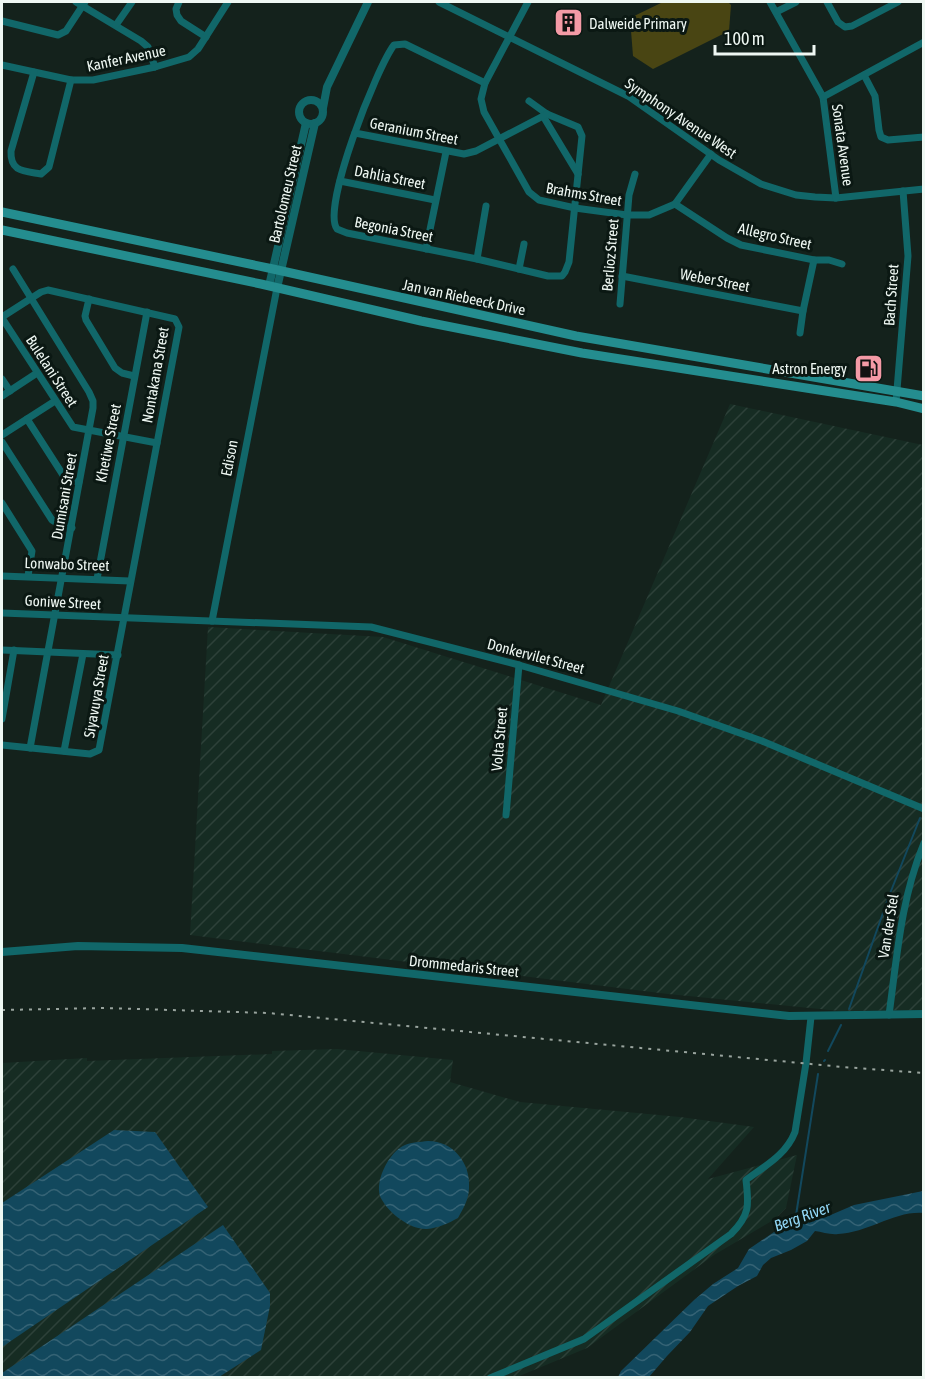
<svg xmlns="http://www.w3.org/2000/svg" width="925" height="1379" viewBox="0 0 925 1379" font-family="'Asap Condensed',sans-serif">
	<style>
		.industrial { fill: url(#industrial-furrows) }
		.park { fill: #494513 }
		.water { fill: url(#water-waves) }
		.lines { fill: none; stroke-linecap: round; stroke-linejoin: round }
		.stream { stroke: #12485d; stroke-width: 2 }
		.minor { stroke: #116769; stroke-width: 7 }
		.tertiary { stroke: #116769; stroke-width: 8 }
		.secondary { stroke: #248d8f; stroke-width: 9 }
		.rail { stroke: #99a49e; stroke-width: 2; stroke-dasharray: 3 6; stroke-linecap: butt }
		.labels { text-anchor: middle; dominant-baseline: central; stroke-width: 6; stroke-linejoin: round; paint-order: stroke }
		.poi-label { font-size: 15px; fill: #eff8f3; stroke: #0b1813; text-anchor: start }
		.street-label { font-size: 15px; fill: #eff8f3; stroke: #0b1813 }
		.water-label { font-size: 16px; font-style: italic; fill: #92d8f7; stroke: #0b1813 }
	</style>
	<defs>
		<pattern id="industrial-furrows" width="10" height="10" patternUnits="userSpaceOnUse" patternTransform="scale(1.5)"><rect width="10" height="10" fill="#162c23"/><path d="M-1 1l2-2M0 10L10 0M9 11l2-2" fill="none" stroke="#2d4139"/></pattern>
		<pattern id="water-waves" width="16" height="10" patternUnits="userSpaceOnUse" patternTransform="scale(1.5)"><rect width="16" height="10" fill="#12485d"/><path d="M0 5q4-4 8 0t8 0" fill="none" stroke="#356375"/></pattern>
	</defs>
	<rect width="100%" height="100%" fill="#14221c"/>
	<g class="industrial">
		<polygon points="730,404 923,445 923,1010 840,1011 668,994 190,935 208,627 383,637 601,705"/>
		<polygon points="337,1049 453,1060 450,1082 520,1102 680,1117 754,1127 708,1179 797,1155 786,1208 775,1219 714,1255 587,1348 517,1377 2,1378 2,1063 87,1058 87,1061 272,1054 272,1051"/>
	</g>
	<polygon class="park" points="663,2 728,2 731,5 729,31 653,69 633,56 630,18"/>
	<g class="water">
		<polygon points="114,1130 155,1132 208,1207 2,1347 2,1203"/>
		<path d="M428 1141C453 1141 471 1163 469 1188 469 1199 463 1209 458 1218 449 1223 438 1228 427 1229 411 1230 390 1214 382 1200 372 1185 389 1151 405 1145 412 1142 420 1142 428 1141Z"/>
		<path d="M923 1191V1213C894 1211 868 1233 838 1234 831 1235 822 1232 815 1231L807 1241 791 1250 771 1258 763 1265 757 1276 738 1286 708 1306 690 1332 667 1356 649 1377H618L621 1371 693 1301 713 1284 738 1268 749 1249 777 1230 826 1217 854 1205Z"/>
		<polygon points="223,1225 270,1293 270,1306 261,1350 219,1377 2,1377 2,1373"/>
	</g>
	<g class="lines">
		<g class="stream">
			<polyline points="849,1009 889,896 920,818"/>
			<polyline points="828,1051 841,1025"/>
			<polyline points="824,1061 825,1060"/>
			<polyline points="794,1228 818,1074"/>
		</g>
		<g class="minor">
			<polyline points="76,2 141,41 148,47 155,67"/>
			<polyline points="179,2 176,9 177,15 181,21 206,37"/>
			<polyline points="439,2 628,96 719,160 761,184 796,195 815,197 836,198 924,189"/>
			<polyline points="528,2 485,83 481,99 484,112 529,192 539,200 575,208 627,215 649,215 675,204 711,154"/>
			<polyline points="770,2 823,97 836,198"/>
			<polyline points="827,2 838,22 845,27 852,26 898,2"/>
			<polyline points="776,12 796,2"/>
			<polyline points="2,21 58,35 66,31 85,2"/>
			<polyline points="116,25 132,2"/>
			<polyline points="2,65 71,80 93,80 155,67 189,57 198,49 228,2"/>
			<path d="M34 72 11 151C10 172 24 171 41 174L49 167 71 80"/>
			<polyline points="864,75 875,96 879,130 881,137 888,140 924,137"/>
			<path d="M485 83 405 44 394 45C377 67 321 208 337 229L347 233 477 259 548 276H562L565 272 569 262 582 136 578 127 547 114 529 101"/>
			<polyline points="823,97 924,42"/>
			<polyline points="543,116 578,174"/>
			<polyline points="355,133 464,154 476,151 547,114"/>
			<polyline points="340,181 435,200"/>
			<polyline points="675,204 727,238 741,245 814,260 829,260 842,264"/>
			<polyline points="426,249 446,152"/>
			<polyline points="477,259 486,206"/>
			<polyline points="13,269 89,392 93,401 93,408 30,748"/>
			<polyline points="519,269 524,244"/>
			<polyline points="622,276 803,311"/>
			<polyline points="89,299 85,316 86,320 115,368 122,373 134,376"/>
			<polyline points="620,304 629,195 635,174"/>
			<polyline points="2,317 41,292 48,290 175,319 179,327 99,750 90,754 2,745"/>
			<polyline points="2,318 73,427 157,443"/>
			<polyline points="800,333 803,311 814,260"/>
			<polyline points="2,379 10,391"/>
			<polyline points="2,396 37,373"/>
			<polyline points="896,402 908,256 903,191"/>
			<polyline points="27,419 63,475 68,480 79,482"/>
			<polyline points="2,435 55,401"/>
			<polyline points="2,442 52,520 60,525 72,528"/>
			<polyline points="2,503 32,551 28,576"/>
			<polyline points="2,576 130,581"/>
			<polyline points="97,579 147,312"/>
			<polyline points="2,613 371,627 519,665 678,711 762,741 924,809"/>
			<polyline points="212,621 277,288"/>
			<polyline points="2,650 118,655"/>
			<polyline points="2,719 14,650"/>
			<polyline points="64,751 83,654"/>
			<polyline points="506,815 519,665"/>
			<path d="M889 1015C897 957 901 898 924 843"/>
			<path d="M490 1378 584 1339 731 1234C750 1215 749 1205 746 1180 765 1166 786 1155 795 1132L806 1063 811 1017"/>
		</g>
		<g class="tertiary">
			<circle cx="311" cy="112" r="12"/>
			<polyline points="323,108 327,87 368,2"/>
			<polyline points="269,286 306,123"/>
			<polyline points="277,288 315,123"/>
			<polyline points="2,952 78,946 182,948 789,1016 924,1014"/>
		</g>
		<g class="secondary">
			<polyline points="2,212 273,269 576,336 924,396"/>
			<polyline points="2,230 261,284 421,321 582,353 896,402 924,409"/>
		</g>
		<polyline class="rail" points="2,1010 105,1008 268,1013 843,1067 924,1073"/>
	</g>
	<defs>
		<symbol id="building-square" viewBox="-11 -11 22 22"><rect x="-9" y="-9" width="18" height="18" rx="4" fill="#f49aa6" stroke="#0b1813"/><path d="M-4-6H4V6H1V3H-1V6H-4ZM-2.5-4.3h1.7v1.8h-1.7ZM.8-4.3h1.7v1.8H.8ZM-2.5-1h1.7V.8h-1.7ZM.8-1h1.7V.8H.8Z" fill="#111"/></symbol>
		<symbol id="fuel-square" viewBox="-11 -11 22 22"><rect x="-9" y="-9" width="18" height="18" rx="4" fill="#f49aa6" stroke="#0b1813"/><path d="M-5.5-6h7V0h2V4h1.3V-2.5L3-4.5l.8-.8L6-3V5H2.5V1h-1V6h-7ZM-4.2-4.7v3.2H.2V-4.7Z" fill="#111"/></symbol>
	</defs>
	<g fill-rule="evenodd">
		<use href="#building-square" x="552" y="6" width="33" height="33"/>
		<use href="#fuel-square" x="852" y="352" width="33" height="33"/>
	</g>
	<g class="labels">
		<g class="poi-label">
			<text x="589" y="23">Dalweide Primary</text>
			<text x="847" y="368" text-anchor="end">Astron Energy</text>
		</g>
		<g class="street-label">
			<text transform="translate(126 58) rotate(-12)">Kanfer Avenue</text>
			<text transform="translate(681 118) rotate(34)">Symphony Avenue West</text>
			<text transform="translate(414 131) rotate(11)">Geranium Street</text>
			<text transform="translate(843 145) rotate(82)">Sonata Avenue</text>
			<text transform="translate(390 177) rotate(11)">Dahlia Street</text>
			<text transform="translate(285 194) rotate(-77)">Bartolomeu Street</text>
			<text transform="translate(584 194) rotate(10)">Brahms Street</text>
			<text transform="translate(394 229) rotate(11)">Begonia Street</text>
			<text transform="translate(775 236) rotate(13)">Allegro Street</text>
			<text transform="translate(610 255) rotate(-85)">Berlioz Street</text>
			<text transform="translate(715 280) rotate(11)">Weber Street</text>
			<text transform="translate(891 295) rotate(-86)">Bach Street</text>
			<text transform="translate(464 297) rotate(12)">Jan van Riebeeck Drive</text>
			<text transform="translate(52 371) rotate(57)">Bulelani Street</text>
			<text transform="translate(155 375) rotate(-80)">Nontakana Street</text>
			<text transform="translate(108 443) rotate(-79)">Khetiwe Street</text>
			<text transform="translate(229 458) rotate(-79)">Edison</text>
			<text transform="translate(64 496) rotate(-80)">Dumisani Street</text>
			<text transform="translate(67 564) rotate(2)">Lonwabo Street</text>
			<text transform="translate(63 602) rotate(3)">Goniwe Street</text>
			<text transform="translate(536 656) rotate(15)">Donkervilet Street</text>
			<text transform="translate(96 696) rotate(-80)">Siyavuya Street</text>
			<text transform="translate(499 739) rotate(-85)">Volta Street</text>
			<text transform="translate(888 926) rotate(-81)">Van der Stel</text>
			<text transform="translate(464 966) rotate(6)">Drommedaris Street</text>
		</g>
		<g class="water-label">
			<text transform="translate(802 1216) rotate(-20)">Berg River</text>
		</g>
	</g>
	<rect width="925" height="1379" fill="none" stroke="#eff8f3" stroke-width="6"/>
	<path d="M715 45v9h99v-9" fill="none" stroke="#eff8f3" stroke-width="3"/>
	<text x="724" y="45" font-size="18" fill="#eff8f3" stroke="#0b1813" stroke-width="4.5" paint-order="stroke">100 m</text>
</svg>
